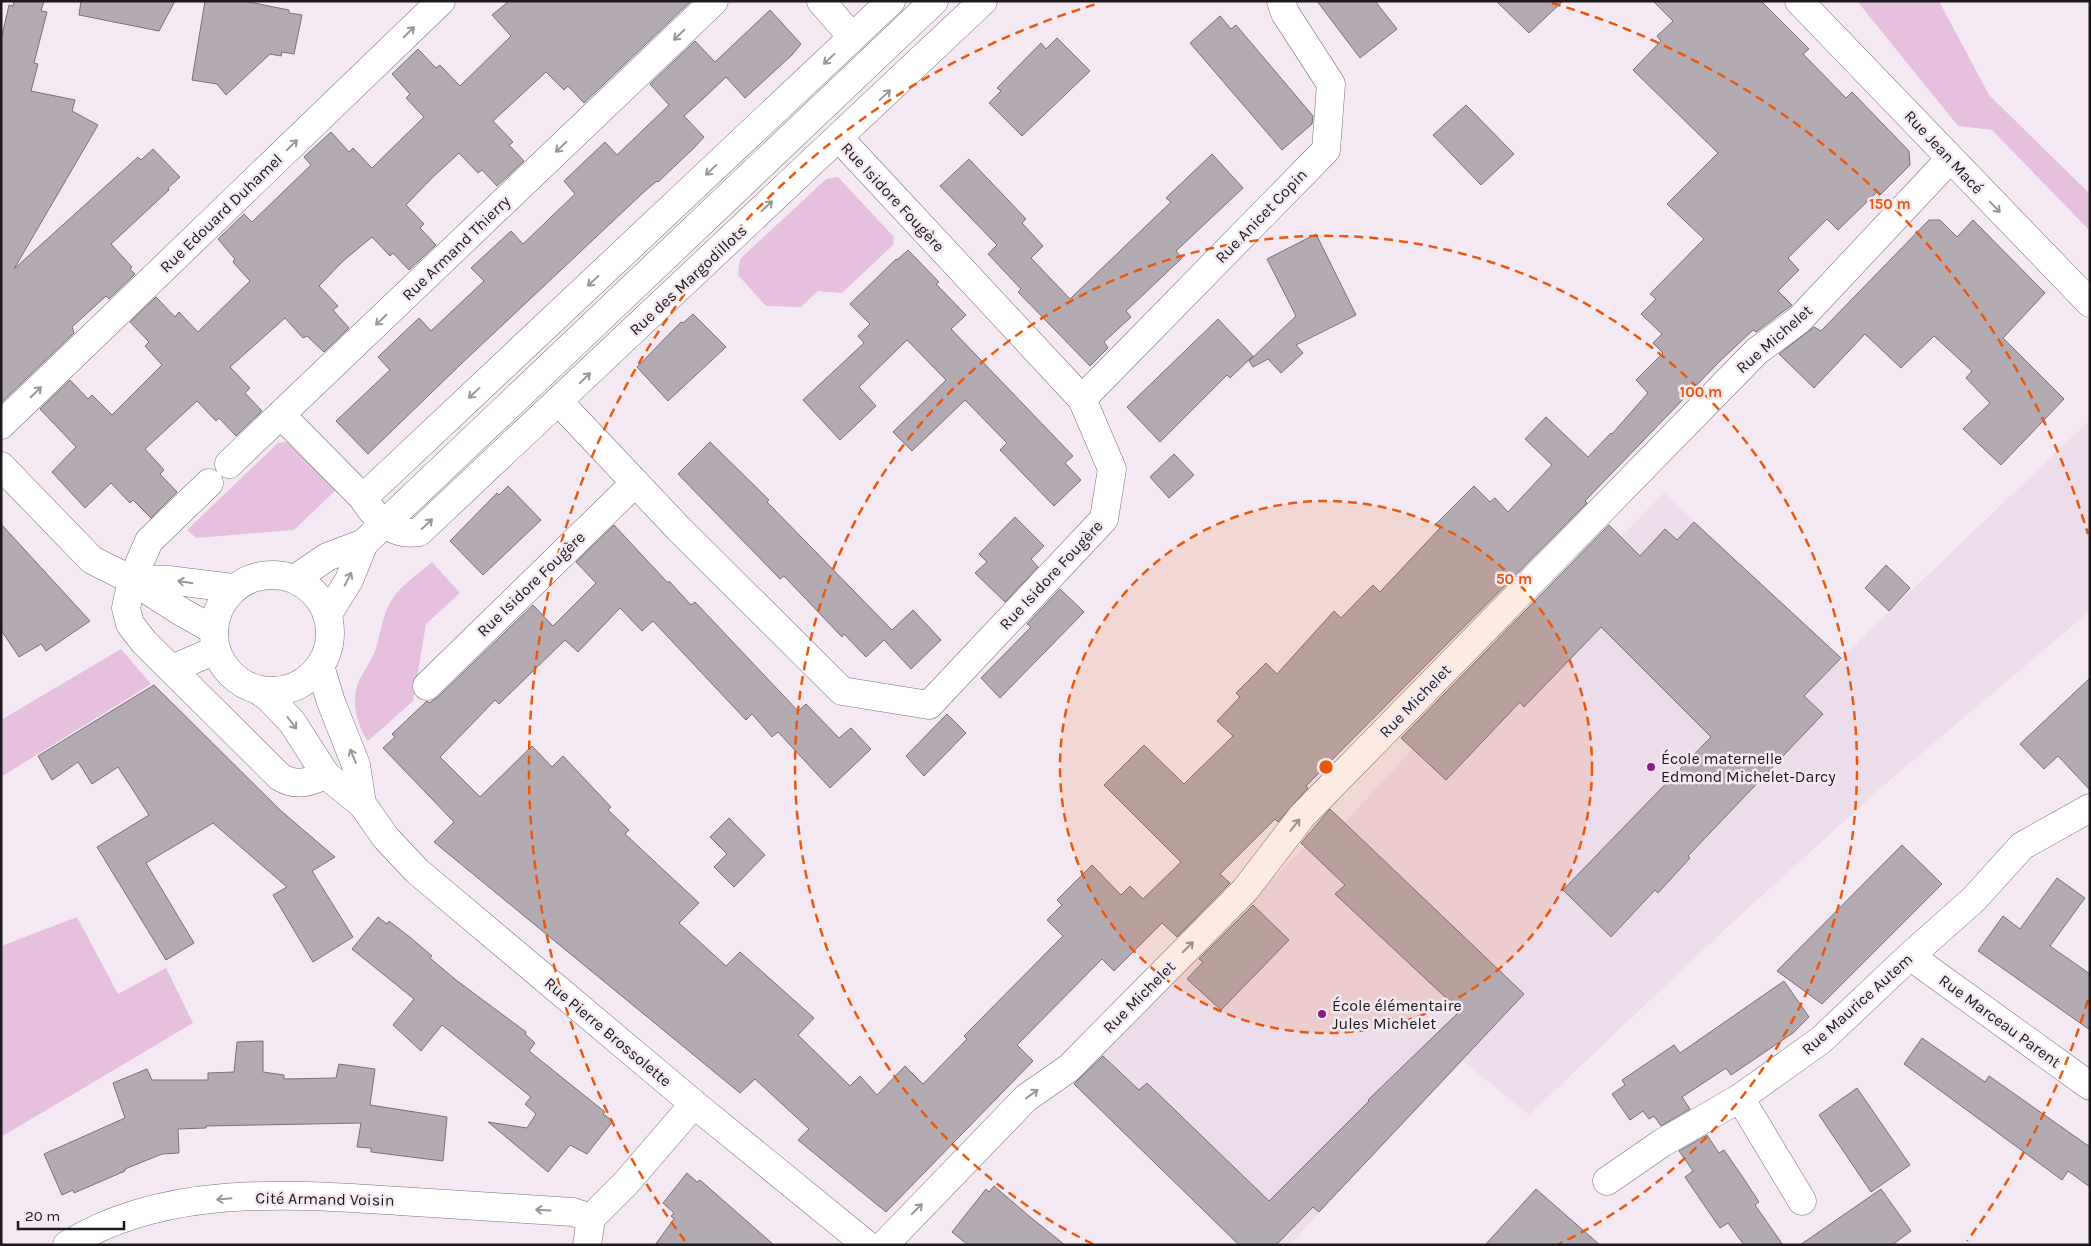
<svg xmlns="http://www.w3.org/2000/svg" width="2091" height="1246" viewBox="0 0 2091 1246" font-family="Karla,sans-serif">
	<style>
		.built { fill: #eddce9 }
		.green { fill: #e7c0e0 }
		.building { fill: #b4aab2; stroke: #7a7078 }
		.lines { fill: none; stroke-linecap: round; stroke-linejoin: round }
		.minor-casing { stroke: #796f77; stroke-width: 29 }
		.major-casing { stroke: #796f77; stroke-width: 29 }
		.minor { stroke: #fff; stroke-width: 28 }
		.major { stroke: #fff; stroke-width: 28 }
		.oneway { stroke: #999798 }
		.ring { fill: none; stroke: #e8590c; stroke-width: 2.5; stroke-dasharray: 9 6 }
		.poi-dot { fill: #8a1c80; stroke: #f4e9f2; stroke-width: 2 }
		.labels { text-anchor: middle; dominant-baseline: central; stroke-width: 5; stroke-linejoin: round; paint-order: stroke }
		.street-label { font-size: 16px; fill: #1c181b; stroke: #f4e9f2 }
		.poi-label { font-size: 16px; fill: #1c181b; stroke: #f4e9f2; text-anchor: start }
		.centre { fill: #e8590c; stroke: #f4e9f2; stroke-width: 2.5 }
		.ring-label { font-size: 15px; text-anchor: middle; font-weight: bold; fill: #e8590c; stroke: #f4e9f2; stroke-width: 5; stroke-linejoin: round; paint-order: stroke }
	</style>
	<rect width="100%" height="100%" fill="#f4e9f2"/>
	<polygon class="built" points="2090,420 2090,611 1884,785 1722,932 1529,1115 1463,1061 1319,1212 1290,1245 1239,1245 1072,1082 1336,815 1345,822 1413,749 1664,493 1841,658"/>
	<g class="green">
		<polygon points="1857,1 1939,1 1989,95 2090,194 2090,231 1992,130 1958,126"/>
		<polygon points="838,177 894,237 893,245 842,293 818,291 801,307 766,306 738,275 740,259 826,179"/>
		<polygon points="296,441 339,487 294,530 196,538 187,530 278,443"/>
		<path d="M432 562 460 593 426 624 413 701 368 741C357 726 351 701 358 683 364 670 373 659 377 645 382 627 383 611 395 595 405 583 420 572 432 562Z"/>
		<polygon points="121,649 151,684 1,777 1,720"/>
		<polygon points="77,917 118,994 166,968 193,1023 1,1137 1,946"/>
	</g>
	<g class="building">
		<polygon points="14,1 44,1 41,11 47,12 34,63 38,64 31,91 75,100 72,111 98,125 14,269 138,157 141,160 153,149 180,177 168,188 169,190 111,244 132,267 130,269 135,274 109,299 106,296 72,327 74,333 1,403 1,40 9,5 13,6"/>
		<polygon points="81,1 175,1 159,31 79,15"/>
		<polygon points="205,1 244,1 289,10 289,13 302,15 294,54 282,52 281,56 270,54 226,95 217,84 192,80"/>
		<polygon points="509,1 691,1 584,103 568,86 564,90 546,72 493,121 513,142 509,145 524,161 497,186 482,170 478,173 459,153 432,178 406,205 424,224 420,228 436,245 409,270 393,253 390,256 372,237 343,261 319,286 338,306 333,310 349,328 324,352 307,336 303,338 285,318 230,367 250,388 245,393 262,411 236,436 219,418 216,421 197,401 145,449 164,470 160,474 177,492 151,518 133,500 130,503 111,483 85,508 52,472 76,447 40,409 70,380 88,399 92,395 112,415 162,365 145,346 149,342 130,322 156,297 175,317 179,312 198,332 250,281 233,262 235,259 218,239 244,214 252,222 311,165 304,157 331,132 349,152 353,148 372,168 424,117 406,98 410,94 392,74 418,49 436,68 440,65 460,86 511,36 492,15"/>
		<polygon points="1317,1 1375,1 1397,29 1360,58"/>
		<polygon points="1496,1 1563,1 1529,33"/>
		<polygon points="1653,1 1761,1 1809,49 1803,54 1846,98 1852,92 1909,151 1910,165 1880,195 1877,192 1838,230 1827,219 1788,258 1799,270 1778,291 1792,305 1756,332 1753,330 1720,361 1585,501 1587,503 1306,786 1308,788 1278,822 1275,819 1220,874 1230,883 1177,937 1162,923 1114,971 1102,959 1017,1045 1033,1061 886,1212 798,1140 809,1129 755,1079 740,1093 434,842 454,822 383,748 395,737 392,734 427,701 429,703 438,697 533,605 553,626 596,583 576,562 614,525 668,583 669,581 691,605 695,602 798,711 806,704 839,738 851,728 871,749 830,788 778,732 772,737 752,714 746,720 653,621 642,631 620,608 578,652 565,640 499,704 495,700 440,757 480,797 532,746 552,767 563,756 611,807 608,810 629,830 625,834 699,903 679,923 726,966 740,952 814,1018 798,1035 850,1086 860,1076 877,1095 905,1066 923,1084 967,1039 964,1036 1063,936 1047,920 1062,905 1057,900 1092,865 1121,895 1130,886 1143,899 1181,862 1104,785 1144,745 1184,784 1233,736 1217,721 1240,697 1236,693 1266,663 1277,674 1334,611 1341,618 1373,585 1380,592 1440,528 1436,524 1474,486 1490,502 1495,498 1508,512 1552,465 1525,439 1546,417 1588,457 1611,433 1612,434 1648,393 1636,380 1663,353 1653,343 1662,334 1641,314 1656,299 1650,294 1704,239 1667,204 1718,153 1633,70 1661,41 1657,36 1673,21"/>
		<polygon points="770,10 801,44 792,55 745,98 726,77 705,97 684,116 704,137 694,148 658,182 657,181 646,190 460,365 368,454 336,421 390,370 378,357 419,318 431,331 484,281 471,268 511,231 523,244 575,194 564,181 605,142 617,155 669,105 650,84 695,41 715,62"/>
		<polygon points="1220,16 1231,29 1236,25 1313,116 1312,124 1282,150 1190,43"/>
		<polygon points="1057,38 1090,71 1022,136 989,103 1001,91 997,88 1041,43 1046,49"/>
		<polygon points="1466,105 1514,154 1481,185 1433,135"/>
		<polygon points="1212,154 1243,188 1176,251 1182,258 1126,311 1131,317 1104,342 1108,348 1090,366 1018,292 1021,289 988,254 997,245 940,186 969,159 1026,219 1022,223 1043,246 1031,258 1070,299 1171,202 1166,198"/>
		<polygon points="1929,220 1940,220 1957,237 1973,220 2045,293 2003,338 2064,399 2001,465 1963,429 1990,403 1966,378 1972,371 1934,336 1901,368 1865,334 1814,388 1779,354 1814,327 1821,331"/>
		<polygon points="1316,234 1356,315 1296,345 1303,353 1281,373 1268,359 1253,367 1249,361 1296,316 1267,259"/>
		<polygon points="908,250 939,282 936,284 966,315 951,329 1073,456 1065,463 1081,480 1054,506 1000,450 1007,443 965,400 912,451 893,432 946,380 907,340 859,387 876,406 840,440 803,400 864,343 858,336 870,324 850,304 896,259 897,260"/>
		<polygon points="693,314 726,347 668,401 637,367 681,322 683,323"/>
		<polygon points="1218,319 1253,356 1230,378 1227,375 1160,442 1127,407"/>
		<polygon points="710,442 769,500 767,502 892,630 913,610 941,640 911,669 884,640 866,657 844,634 842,637 784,576 780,579 678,474"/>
		<polygon points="1174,454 1194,475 1169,498 1150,477"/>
		<polygon points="508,486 541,520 483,575 450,541 497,493 499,495"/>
		<polygon points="1015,517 1044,546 1031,559 1038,567 1005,602 975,573 987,562 979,554"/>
		<polygon points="1694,522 1841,658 1804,696 1823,714 1688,856 1690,858 1658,893 1655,890 1611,937 1563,890 1711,737 1601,627 1524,707 1520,702 1446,780 1401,738 1609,525 1640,556 1665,529 1677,540"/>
		<polygon points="1,524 90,621 46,651 41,644 19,657 1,630"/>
		<polygon points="1886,565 1910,588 1889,611 1865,588"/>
		<polygon points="1060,589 1084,612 1000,698 981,678 1031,627 1027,624"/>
		<polygon points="2090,678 2090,790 2058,756 2044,769 2020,744"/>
		<polygon points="154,685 280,810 335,857 312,871 353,937 313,962 273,895 287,887 213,823 146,863 194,943 166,960 97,847 149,815 118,767 92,784 78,762 52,780 38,756"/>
		<polygon points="947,714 966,733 924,776 906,756"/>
		<polygon points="1330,809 1524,994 1319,1212 1313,1207 1276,1245 1239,1245 1074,1084 1103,1056 1139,1090 1147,1083 1269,1201 1369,1101 1368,1100 1460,1011 1335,894 1345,885 1301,843"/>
		<polygon points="729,818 765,855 734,887 714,867 727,854 710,837"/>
		<polygon points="1902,845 1942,884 1822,1004 1777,971"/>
		<polygon points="2057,878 2085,898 2050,946 2090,974 2090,1030 1978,951 2003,916 2020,929"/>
		<polygon points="1253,905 1289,940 1221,1010 1187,979 1203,962 1199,959"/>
		<polygon points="378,917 387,924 389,921 411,938 432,956 430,958 456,980 526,1032 525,1034 535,1043 529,1051 605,1112 603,1114 613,1121 587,1154 570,1145 548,1172 488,1122 527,1128 536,1114 525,1104 531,1097 442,1025 421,1051 393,1025 414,999 352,949"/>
		<polygon points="1784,981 1809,1017 1793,1033 1731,1075 1726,1068 1682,1097 1690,1109 1661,1126 1654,1116 1649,1119 1643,1111 1630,1120 1612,1094 1625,1085 1622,1080 1674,1045 1680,1053"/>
		<polygon points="1922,1038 1985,1082 1989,1076 2090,1147 2090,1187 2068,1171 2062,1180 1904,1064"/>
		<polygon points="263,1041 263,1072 284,1075 284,1079 336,1078 339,1064 375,1069 370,1105 447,1117 443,1161 371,1152 371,1148 357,1147 361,1123 206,1126 206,1128 178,1129 179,1153 162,1154 125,1169 125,1171 74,1193 73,1190 62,1195 44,1154 125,1118 113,1083 147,1069 152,1080 208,1080 208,1073 234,1072 237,1042"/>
		<polygon points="1857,1088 1910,1165 1871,1192 1819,1115"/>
		<polygon points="1707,1135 1719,1153 1724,1150 1742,1176 1759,1202 1755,1205 1783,1245 1744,1245 1728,1223 1720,1228 1702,1202 1685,1177 1693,1171 1679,1151"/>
		<polygon points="687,1173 697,1182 700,1180 774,1245 655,1245 674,1219 671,1216 674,1213 663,1203"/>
		<polygon points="994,1186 1029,1216 1065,1245 968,1245 952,1232 986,1189 989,1192"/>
		<polygon points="1536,1189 1600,1245 1485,1245"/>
		<polygon points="1881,1189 1911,1231 1892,1245 1800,1245"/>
	</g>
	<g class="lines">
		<defs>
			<g id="minor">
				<polyline points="821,1 852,37"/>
				<path d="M891 1 363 498C376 519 393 537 419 532L983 1"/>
				<polyline points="1799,1 2090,303"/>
				<polyline points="1082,399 1326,150 1331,84 1285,13 1281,1"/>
				<polyline points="559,402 679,529 842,691 929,705 1104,519 1112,469 1082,399 839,138"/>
				<polyline points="281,415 363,498"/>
				<polyline points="1,425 441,1"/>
				<polyline points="229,464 714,1"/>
				<path d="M209 483 149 541 132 580 126 608 130 624 144 642 280 777C297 787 309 782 326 775"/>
				<polyline points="295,579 327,557 364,543 934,1"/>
				<polyline points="328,614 349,580 364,543"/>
				<polyline points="172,669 216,650"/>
				<polyline points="427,686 635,483"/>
				<polyline points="1910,956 2090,1086"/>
				<polyline points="1740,1098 1802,1201"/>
				<polyline points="1607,1181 1662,1143 1740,1098 1821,1040 1910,956 1974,899 2022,846 2090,808"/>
				<path d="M67 1245C165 1184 289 1194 399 1201 457 1205 515 1208 573 1212L591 1218"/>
				<polyline points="587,1245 591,1218 626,1183 694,1104"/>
				<polyline points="884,1245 1026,1098 1069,1068 1245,890 1302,816 1757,351 1799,320 1949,160"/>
			</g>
			<g id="major">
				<polyline points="1,466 92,560 132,580 180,611 214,630"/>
				<circle cx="272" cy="633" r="58"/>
				<polyline points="132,580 168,580 233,588"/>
				<polyline points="320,666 331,702 356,765 362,804"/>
				<polyline points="258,690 269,698 292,722 326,775 362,804 386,838 417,871 694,1104 867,1245"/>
			</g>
		</defs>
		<use href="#minor" class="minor-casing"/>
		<use href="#major" class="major-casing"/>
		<use href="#minor" class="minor"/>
		<use href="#major" class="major"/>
	</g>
	<defs><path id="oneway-shaft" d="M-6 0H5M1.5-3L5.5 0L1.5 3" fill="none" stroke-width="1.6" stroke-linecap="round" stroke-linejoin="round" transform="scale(1.25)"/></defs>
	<g class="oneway">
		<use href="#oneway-shaft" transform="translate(409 32) rotate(-44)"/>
		<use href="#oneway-shaft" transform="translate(679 35) rotate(136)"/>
		<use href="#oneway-shaft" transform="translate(829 59) rotate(137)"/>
		<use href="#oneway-shaft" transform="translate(885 95) rotate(-43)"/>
		<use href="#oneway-shaft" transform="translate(292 145) rotate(-44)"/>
		<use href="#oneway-shaft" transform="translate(561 147) rotate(136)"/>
		<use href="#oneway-shaft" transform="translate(711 170) rotate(137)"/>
		<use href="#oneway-shaft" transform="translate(767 206) rotate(-43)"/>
		<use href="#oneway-shaft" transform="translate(1995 207) rotate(46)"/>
		<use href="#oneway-shaft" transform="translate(593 281) rotate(137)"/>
		<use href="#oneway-shaft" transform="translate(381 320) rotate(136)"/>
		<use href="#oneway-shaft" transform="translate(585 378) rotate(-44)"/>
		<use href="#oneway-shaft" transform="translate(36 392) rotate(-44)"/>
		<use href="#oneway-shaft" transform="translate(474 393) rotate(137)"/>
		<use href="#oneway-shaft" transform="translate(427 524) rotate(-43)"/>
		<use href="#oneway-shaft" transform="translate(348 579) rotate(-63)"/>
		<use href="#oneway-shaft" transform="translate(185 582) rotate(-171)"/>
		<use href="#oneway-shaft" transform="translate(292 723) rotate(53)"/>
		<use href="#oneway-shaft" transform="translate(353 756) rotate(-113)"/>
		<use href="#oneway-shaft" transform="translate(1295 825) rotate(-52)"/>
		<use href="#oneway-shaft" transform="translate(1188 947) rotate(-45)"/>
		<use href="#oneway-shaft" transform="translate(1032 1094) rotate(-36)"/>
		<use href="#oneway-shaft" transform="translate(224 1199) rotate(175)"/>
		<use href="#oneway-shaft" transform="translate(917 1209) rotate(-45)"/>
		<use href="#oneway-shaft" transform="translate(543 1210) rotate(-177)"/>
	</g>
	<circle cx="1326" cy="767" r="266" fill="#e8590c" fill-opacity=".12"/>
	<g class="ring">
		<circle cx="1326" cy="767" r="266"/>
		<path d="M1093 1244A531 531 0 1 1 1559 1244"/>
		<path d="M2088 1000A797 797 0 0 1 1967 1241M685 1241A797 797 0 0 1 1100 3M1552 3A797 797 0 0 1 2088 534"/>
	</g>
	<g class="poi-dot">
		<circle cx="1651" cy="767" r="5"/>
		<circle cx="1322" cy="1014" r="5"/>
	</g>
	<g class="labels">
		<g class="street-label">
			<text transform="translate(1944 152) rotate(47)">Rue Jean Macé</text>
			<text transform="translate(893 197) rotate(47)">Rue Isidore Fougère</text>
			<text transform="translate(221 213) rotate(-44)">Rue Edouard Duhamel</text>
			<text transform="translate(1261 216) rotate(-46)">Rue Anicet Copin</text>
			<text transform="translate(456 248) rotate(-44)">Rue Armand Thierry</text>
			<text transform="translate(688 280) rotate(-43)">Rue des Margodillots</text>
			<text transform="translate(1774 339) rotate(-41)">Rue Michelet</text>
			<text transform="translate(1051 575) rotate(-47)">Rue Isidore Fougère</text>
			<text transform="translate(531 584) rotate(-44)">Rue Isidore Fougère</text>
			<text transform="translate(1415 701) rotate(-46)">Rue Michelet</text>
			<text transform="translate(1139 997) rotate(-45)">Rue Michelet</text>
			<text transform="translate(1857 1004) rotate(-42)">Rue Maurice Autem</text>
			<text transform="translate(2000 1021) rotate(36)">Rue Marceau Parent</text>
			<text transform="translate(608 1032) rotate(40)">Rue Pierre Brossolette</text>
			<text transform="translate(325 1199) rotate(1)">Cité Armand Voisin</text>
		</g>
		<g class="poi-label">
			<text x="1661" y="758">École maternelle<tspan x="1661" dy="18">Edmond Michelet-Darcy</tspan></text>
			<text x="1332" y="1005">École élémentaire<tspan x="1332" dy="18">Jules Michelet</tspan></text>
		</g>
	</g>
	<circle cx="1326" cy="767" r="8" class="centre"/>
	<g class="ring-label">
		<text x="1890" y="209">150 m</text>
		<text x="1701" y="397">100 m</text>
		<text x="1514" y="584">50 m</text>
	</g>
	<rect width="2091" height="1246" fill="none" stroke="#1c181b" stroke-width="5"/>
	<path d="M18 1221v8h106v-8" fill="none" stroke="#1c181b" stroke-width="2.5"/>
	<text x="25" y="1221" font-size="15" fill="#1c181b" stroke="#f4e9f2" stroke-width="4" paint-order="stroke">20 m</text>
</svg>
